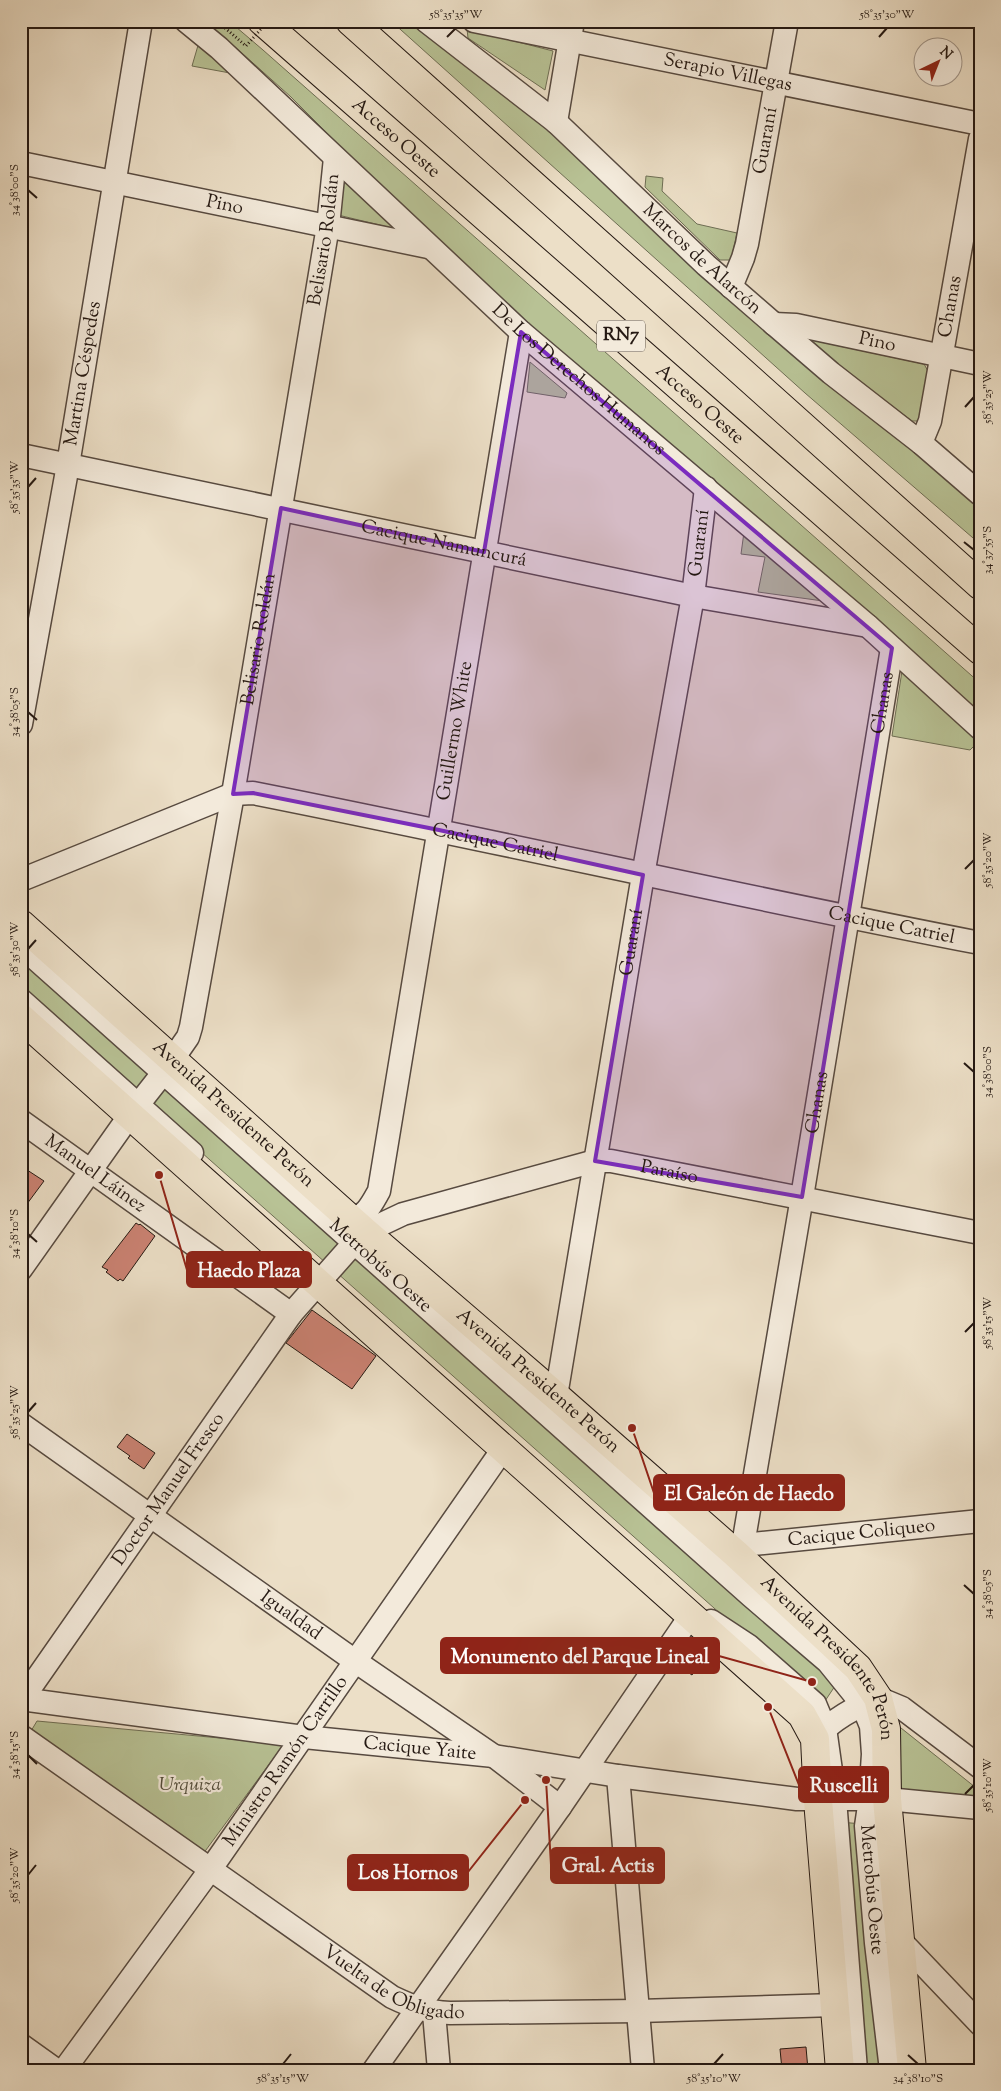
<svg xmlns="http://www.w3.org/2000/svg" width="1001" height="2091" viewBox="0 0 1001 2091" font-family="'Sorts Mill Goudy',serif">
	<style>
		.green { fill: #b8c295; stroke: #6e6e54 }
		.building { fill: #cb8273; stroke: #251913 }
		.lines { fill: none; stroke-linecap: round; stroke-linejoin: round }
		.minor-casing { stroke: #574a40; stroke-width: 25 }
		.major-casing { stroke: #251913; stroke-width: 30 }
		.highway-casing { stroke: #251913; stroke-width: 30 }
		.minor { stroke: #f3eadb; stroke-width: 22 }
		.major { stroke: #ecdfc7; stroke-width: 28 }
		.highway { stroke: #ecdfc7; stroke-width: 28 }
		.path-bridge { stroke: #251913; stroke-width: 3; stroke-dasharray: 1 2.5; stroke-linecap: butt }
		.marked { fill: #7b2cbf; fill-opacity: 0.2; stroke: #7b2cbf; stroke-width: 4; stroke-linejoin: round }
		.ticks { fill: none; stroke: #251913; stroke-width: 2 }
		.labels { text-anchor: middle; dominant-baseline: central; stroke-width: 4.5; stroke-linejoin: round; paint-order: stroke }
		.shield { fill: #f3eadb; stroke: #63584f; stroke-width: 1 }
		.shield-label { font-size: 18px; font-weight: bold; fill: #251913 }
		.street-label { font-size: 19px; fill: #251913; stroke: #f3eadb }
		.park-label { font-size: 19px; font-style: italic; fill: #514c3a; stroke: #f3eadb }
		.leader { fill: none; stroke: #8f2418; stroke-width: 2 }
		.callout-dot { fill: #8f2418; stroke: #f3eadb; stroke-width: 2 }
		.callout { fill: #8f2418; stroke: #8f2418; stroke-width: 2 }
		.callout-label { font-size: 20px; text-anchor: middle; font-weight: bold; fill: #fff }
		.neatline { fill: none; stroke: #251913; stroke-width: 2 }
		.ticks-label { font-size: 12px; text-anchor: middle; fill: #251913 }
	</style>
	<rect width="100%" height="100%" fill="#ecdfc7"/>
	<filter id="stains"><feTurbulence type="fractalNoise" baseFrequency=".004" numOctaves="4"/><feColorMatrix values="0 0 0 0 .2 0 0 0 0 .09 0 0 0 0 .02 0 0 0 .5 -.17"/></filter>
	<radialGradient id="worn" r=".72"><stop offset=".6" stop-color="#630" stop-opacity="0"/><stop offset="1" stop-color="#630" stop-opacity=".3"/></radialGradient>
	<g class="green">
		<polygon points="206,21 229,21 263,50 980,683 980,713 467,273 291,97"/>
		<polygon points="391,21 412,21 540,123 722,291 893,431 980,506 980,544 805,393"/>
		<polygon points="467,29 553,51 545,90 468,38"/>
		<polygon points="199,42 230,73 192,66"/>
		<polygon points="343,176 396,229 334,214"/>
		<polygon points="646,176 663,178 662,191 697,224 737,233 731,260 720,260 645,187"/>
		<polygon points="802,338 924,364 929,373 920,418 917,421 912,421"/>
		<polygon points="530,362 567,393 565,398 527,392"/>
		<polygon points="744,532 823,601 758,592 765,557 741,554"/>
		<polygon points="902,671 979,741 970,750 892,736"/>
		<polygon points="21,958 826,1672 835,1686 825,1701 804,1688 21,992"/>
		<polygon points="37,1721 284,1744 203,1854 31,1731"/>
		<polygon points="896,1724 980,1791 980,1802 893,1788"/>
		<polygon points="839,1822 863,1824 885,2070 857,2070"/>
	</g>
	<g class="building">
		<polygon points="21,1166 44,1181 21,1212"/>
		<polygon points="136,1223 139,1225 140,1224 155,1236 123,1281 120,1279 118,1281 106,1272 108,1270 102,1267"/>
		<polygon points="312,1310 376,1356 352,1389 286,1343"/>
		<polygon points="127,1434 155,1453 144,1469 128,1458 130,1456 117,1447"/>
		<polygon points="692,1637 705,1649 698,1660 701,1661 692,1675 674,1663"/>
		<polygon points="806,2047 808,2070 782,2070 780,2049"/>
	</g>
	<g class="lines">
		<defs>
			<g id="minor">
				<path id="s1" d="M186 21 219 48 521 332 868 626 980 728"/>
				<path id="s2" d="M426 21 556 122 706 265 774 324 831 373 921 443 980 494"/>
				<path id="s3" d="M474 21 980 124"/>
				<polyline points="556,122 573,21"/>
				<path id="s4" d="M21 163 428 247"/>
				<path id="s5" d="M731 287 743 258 747 244 787 21"/>
				<path id="s6" d="M774 324 796 325 980 364"/>
				<path id="s7" d="M921 443 930 421 980 139"/>
				<path id="s8" d="M21 455 693 596 868 626"/>
				<path id="s9" d="M21 724 68 465 141 21"/>
				<path id="s10" d="M21 880 233 794 253 793C496 841 737 896 980 943"/>
				<path id="s11" d="M21 946 751 1596 828 1662 862 1704 871 1726 873 1754 870 1799 866 1826 876 1943 891 2070"/>
				<polyline points="21,1000 192,1153"/>
				<path id="s12" d="M21 1121 291 1314"/>
				<path id="s13" d="M351 1220C367 1215 371 1205 379 1191L521 332"/>
				<path id="s14" d="M21 1269 130 1115 163 1073 188 1037 191 1027 233 794 328 226 335 158"/>
				<path id="s15" d="M556 1396 643 875 693 596 706 488"/>
				<path id="s16" d="M21 1424 355 1661 494 1756 560 1807"/>
				<path id="s17" d="M743 1545 980 1521"/>
				<path id="s18" d="M736 1554 743 1545 802 1197 892 648"/>
				<polyline points="711,1621 749,1646 815,1704 825,1728 835,1799 856,2070"/>
				<path id="s19" d="M21 1699 304 1737 494 1756 618 1776 797 1799H887L980 1808"/>
				<path id="s20" d="M21 1701 291 1314 354 1243 365 1232 403 1214 595 1161H611L980 1233"/>
				<path id="s21" d="M21 1736 392 1997C413 2007 426 2012 450 2013L639 2011 835 2005"/>
				<path d="M816 1738C833 1719 854 1708 878 1698L902 1708 980 1767"/>
				<polyline points="618,1776 643,2070"/>
				<polyline points="901,1941 980,2024"/>
				<polyline points="434,2013 439,2070"/>
				<polyline points="21,2045 56,2070"/>
				<path id="s22" d="M64 2070 210 1870 503 1449"/>
				<polyline points="374,2070 560,1807 691,1615"/>
			</g>
			<g id="major">
				<path id="s23" d="M21 924 365 1232 556 1396 736 1554 858 1668 878 1698 886 1729 887 1799 912 2070"/>
				<polyline points="21,1018 802,1715 815,1739 818,1800 840,2070"/>
			</g>
			<g id="highway">
				<path id="s24" d="M262 21 980 650"/>
				<polyline points="350,21 980,585"/>
			</g>
		</defs>
		<use href="#minor" class="minor-casing"/>
		<use href="#major" class="major-casing"/>
		<use href="#highway" class="highway-casing"/>
		<use href="#minor" class="minor"/>
		<use href="#major" class="major"/>
		<use href="#highway" class="highway"/>
		<polyline class="path-bridge" points="217,21 246,46 268,21"/>
	</g>
	<path class="marked" d="M521 332 892 648 802 1197 595 1161 643 875 439 830 253 793 233 794 281 508 484 552Z"/>
	<path class="ticks" d="M447 37 456 28M879 37 887 28M28 190 37 198M965 407 974 397M28 487 36 478M964 542 974 550M28 712 37 720M965 869 974 860M28 949 36 940M964 1063 974 1072M28 1234 37 1242M965 1332 974 1323M28 1412 36 1403M964 1585 974 1594M28 1755 37 1764M965 1794 974 1785M28 1875 36 1865M908 2055 918 2064M283 2064 291 2054M714 2064 723 2054"/>
	<g class="labels">
		<rect class="shield" x="597" y="320.5" width="48" height="31" rx="4"/>
		<g class="shield-label">
			<text x="621" y="336">RN7</text>
		</g>
		<g class="street-label">
			<text stroke="none"><textPath href="#s3" startOffset="259">Serapio Villegas</textPath></text>
			<text stroke="none"><textPath href="#s24" startOffset="178">Acceso Oeste</textPath></text>
			<text stroke="none"><textPath href="#s5" startOffset="151">Guaraní</textPath></text>
			<text stroke="none"><textPath href="#s4" startOffset="208">Pino</textPath></text>
			<text stroke="none"><textPath href="#s14" startOffset="1095">Belisario Roldán</textPath></text>
			<text stroke="none"><textPath href="#s2" startOffset="365">Marcos de Alarcón</textPath></text>
			<text stroke="none"><textPath href="#s7" startOffset="140">Chanas</textPath></text>
			<text stroke="none"><textPath href="#s6" startOffset="105">Pino</textPath></text>
			<text stroke="none"><textPath href="#s9" startOffset="356">Martina Céspedes</textPath></text>
			<text stroke="none"><textPath href="#s1" startOffset="532">De Los Derechos Humanos</textPath></text>
			<text stroke="none"><textPath href="#s24" startOffset="582">Acceso Oeste</textPath></text>
			<text stroke="none"><textPath href="#s8" startOffset="432">Cacique Namuncurá</textPath></text>
			<text stroke="none"><textPath href="#s15" startOffset="865">Guaraní</textPath></text>
			<text stroke="none"><textPath href="#s14" startOffset="690">Belisario Roldán</textPath></text>
			<text stroke="none"><textPath href="#s18" startOffset="865">Chanas</textPath></text>
			<text stroke="none"><textPath href="#s13" startOffset="508">Guillermo White</textPath></text>
			<text stroke="none"><textPath href="#s10" startOffset="496">Cacique Catriel</textPath></text>
			<text stroke="none"><textPath href="#s10" startOffset="901">Cacique Catriel</textPath></text>
			<text stroke="none"><textPath href="#s15" startOffset="460">Guaraní</textPath></text>
			<text stroke="none"><textPath href="#s18" startOffset="460">Chanas</textPath></text>
			<text stroke="none"><textPath href="#s23" startOffset="285">Avenida Presidente Perón</textPath></text>
			<text stroke="none"><textPath href="#s20" startOffset="899">Paraíso</textPath></text>
			<text stroke="none"><textPath href="#s12" startOffset="91">Manuel Láinez</textPath></text>
			<text stroke="none"><textPath href="#s11" startOffset="481">Metrobús Oeste</textPath></text>
			<text stroke="none"><textPath href="#s23" startOffset="690">Avenida Presidente Perón</textPath></text>
			<text stroke="none"><textPath href="#s20" startOffset="258">Doctor Manuel Fresco</textPath></text>
			<text stroke="none"><textPath href="#s17" startOffset="119">Cacique Coliqueo</textPath></text>
			<text stroke="none"><textPath href="#s16" startOffset="331">Igualdad</textPath></text>
			<text stroke="none"><textPath href="#s23" startOffset="1095">Avenida Presidente Perón</textPath></text>
			<text stroke="none"><textPath href="#s19" startOffset="402">Cacique Yaite</textPath></text>
			<text stroke="none"><textPath href="#s22" startOffset="380">Ministro Ramón Carrillo</textPath></text>
			<text stroke="none"><textPath href="#s11" startOffset="1321">Metrobús Oeste</textPath></text>
			<text stroke="none"><textPath href="#s21" startOffset="450">Vuelta de Obligado</textPath></text>
		</g>
		<g class="park-label">
			<text x="190" y="1785">Urquiza</text>
		</g>
	</g>
	<path class="leader" d="M159 1175L187 1270M632 1428L654 1493M812 1682L719 1656M768 1707L799 1785M546 1780L551 1865M525 1800L468 1872"/>
	<g class="callout-dot">
		<circle cx="159" cy="1175" r="5"/>
		<circle cx="632" cy="1428" r="5"/>
		<circle cx="812" cy="1682" r="5"/>
		<circle cx="768" cy="1707" r="5"/>
		<circle cx="546" cy="1780" r="5"/>
		<circle cx="525" cy="1800" r="5"/>
	</g>
	<g class="callout">
		<rect x="187" y="1252" width="124" height="35" rx="5"/>
		<rect x="654" y="1475" width="190" height="35" rx="5"/>
		<rect x="441" y="1638" width="278" height="35" rx="5"/>
		<rect x="799" y="1767" width="89" height="35" rx="5"/>
		<rect x="551" y="1848" width="113" height="35" rx="5"/>
		<rect x="348" y="1855" width="120" height="35" rx="5"/>
	</g>
	<g class="callout-label">
		<text x="249" y="1277">Haedo Plaza</text>
		<text x="749" y="1500">El Galeón de Haedo</text>
		<text x="580" y="1663">Monumento del Parque Lineal</text>
		<text x="844" y="1792">Ruscelli</text>
		<text x="608" y="1872">Gral. Actis</text>
		<text x="408" y="1879">Los Hornos</text>
	</g>
	<rect width="1001" height="2091" fill="none" stroke="#ecdfc7" stroke-width="55"/>
	<g transform="translate(938 62) rotate(43)"><circle r="24" fill="#f3eadb" stroke="#a1968b"/>
	<path d="M0-4L9 19L0 12L-9 19Z" fill="#8f2418"/>
	<text y="-8" font-size="14" font-weight="bold" text-anchor="middle" fill="#251913">N</text>
	</g>
	<rect x="28" y="28" width="946" height="2036" class="neatline"/>
	<g class="ticks-label">
		<text x="456" y="18">58°35'35"W</text>
		<text x="887" y="18">58°35'30"W</text>
		<text transform="translate(14 190) rotate(-90)" y="4">34°38'00"S</text>
		<text transform="translate(987 397) rotate(-90)" y="4">58°35'25"W</text>
		<text transform="translate(14 487) rotate(-90)" y="4">58°35'35"W</text>
		<text transform="translate(987 550) rotate(-90)" y="4">34°37'55"S</text>
		<text transform="translate(14 712) rotate(-90)" y="4">34°38'05"S</text>
		<text transform="translate(987 860) rotate(-90)" y="4">58°35'20"W</text>
		<text transform="translate(14 949) rotate(-90)" y="4">58°35'30"W</text>
		<text transform="translate(987 1072) rotate(-90)" y="4">34°38'00"S</text>
		<text transform="translate(14 1234) rotate(-90)" y="4">34°38'10"S</text>
		<text transform="translate(987 1323) rotate(-90)" y="4">58°35'15"W</text>
		<text transform="translate(14 1412) rotate(-90)" y="4">58°35'25"W</text>
		<text transform="translate(987 1594) rotate(-90)" y="4">34°38'05"S</text>
		<text transform="translate(14 1755) rotate(-90)" y="4">34°38'15"S</text>
		<text transform="translate(987 1785) rotate(-90)" y="4">58°35'10"W</text>
		<text transform="translate(14 1875) rotate(-90)" y="4">58°35'20"W</text>
		<text x="283" y="2082">58°35'15"W</text>
		<text x="714" y="2082">58°35'10"W</text>
		<text x="918" y="2082">34°38'10"S</text>
	</g>
	<rect width="100%" height="100%" filter="url(#stains)"/>
	<rect width="100%" height="100%" fill="url(#worn)"/>
</svg>
